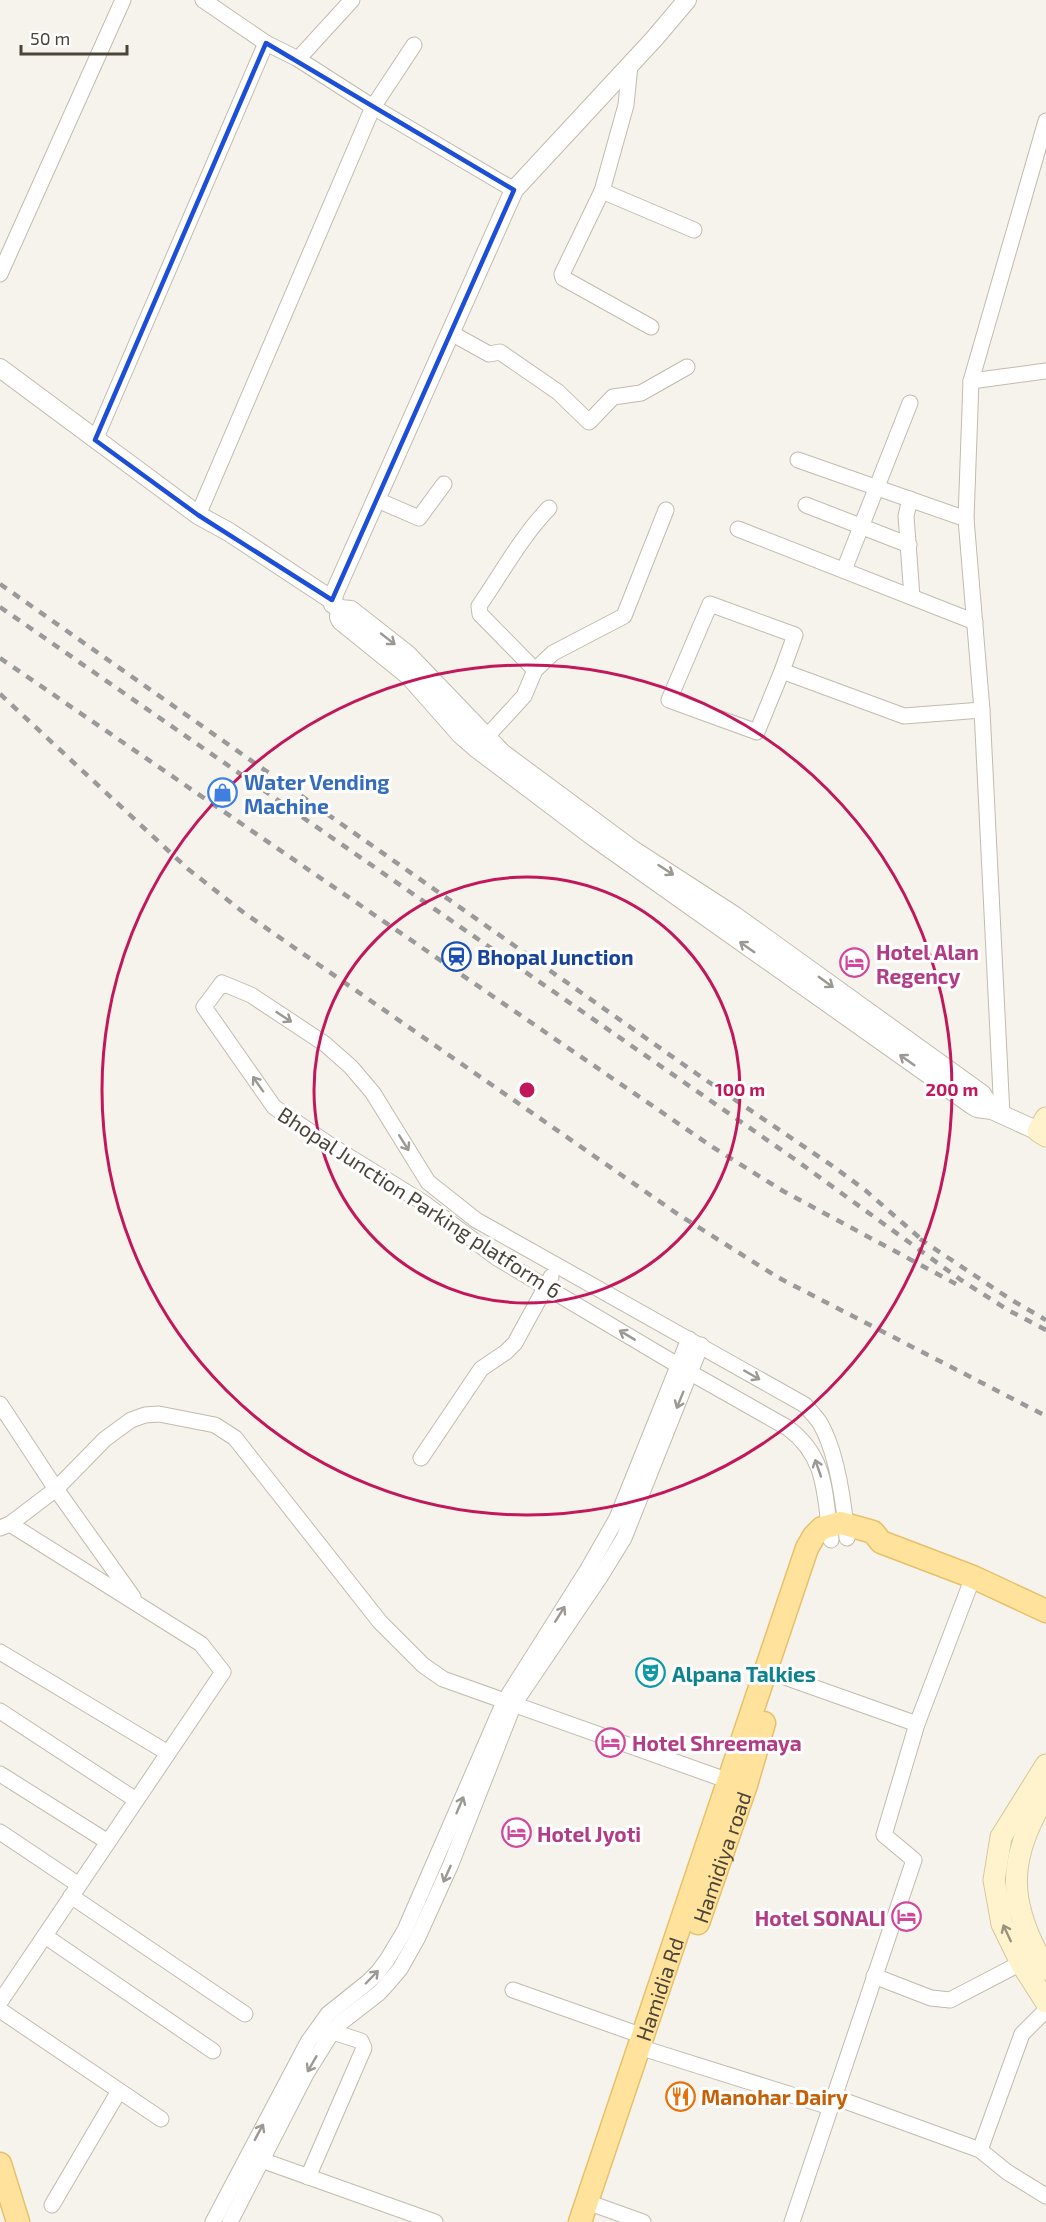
<svg xmlns="http://www.w3.org/2000/svg" width="1046" height="2222" viewBox="0 0 1046 2222" font-family="'Exo 2',sans-serif">
	<style>
		.lines { fill: none; stroke-linecap: round; stroke-linejoin: round }
		.minor-casing { stroke: #c2bbae; stroke-width: 17 }
		.tertiary-casing { stroke: #c2bbae; stroke-width: 20 }
		.secondary-casing { stroke: #d6c79b; stroke-width: 23 }
		.primary-casing { stroke: #e6c16a; stroke-width: 25 }
		.minor { stroke: #fff; stroke-width: 15 }
		.tertiary { stroke: #fff; stroke-width: 18 }
		.secondary { stroke: #fff3cd; stroke-width: 21 }
		.primary { stroke: #ffe39c; stroke-width: 22 }
		.rail { stroke: #9a9a9a; stroke-width: 4.5; stroke-dasharray: 8 8; stroke-linecap: butt }
		.oneway { stroke: #9c9892 }
		.oneway2 { stroke: #9c937c }
		.marked { fill: none; stroke: #1d4ed8; stroke-width: 4.5; stroke-linejoin: round }
		.ring { fill: none; stroke: #c2185b; stroke-width: 3 }
		.labels { text-anchor: middle; dominant-baseline: central; stroke-width: 6; stroke-linejoin: round; paint-order: stroke }
		.shop-label { font-size: 21px; font-weight: bold; fill: #366cbe; stroke: #fff; text-anchor: start }
		.hotel-label { font-size: 21px; font-weight: bold; fill: #b23c85; stroke: #fff; text-anchor: start }
		.transit-label { font-size: 21px; font-weight: bold; fill: #164399; stroke: #fff; text-anchor: start }
		.street-label { font-size: 21px; fill: #4b4439; stroke: #fff }
		.culture-label { font-size: 21px; font-weight: bold; fill: #0d838f; stroke: #fff; text-anchor: start }
		.food-label { font-size: 21px; font-weight: bold; fill: #c56008; stroke: #fff; text-anchor: start }
		.centre { fill: #c2185b; stroke: #fff; stroke-width: 3 }
		.ring-label { font-size: 18px; text-anchor: middle; font-weight: bold; fill: #c2185b; stroke: #fff; stroke-width: 6; stroke-linejoin: round; paint-order: stroke }
	</style>
	<rect width="100%" height="100%" fill="#f6f3ec"/>
	<g class="lines">
		<defs>
			<g id="minor">
				<polyline points="203,0 266,43 298,59 373,107 514,190"/>
				<polyline points="298,59 352,0"/>
				<polyline points="630,65 626,105 602,191 562,274 563,278 651,327"/>
				<polyline points="602,191 694,230"/>
				<polyline points="0,274 123,0"/>
				<polyline points="451,333 489,354 500,352 558,392 589,422 613,397 641,393 687,367"/>
				<polyline points="971,381 1046,371"/>
				<polyline points="95,440 266,43"/>
				<polyline points="798,460 966,519"/>
				<polyline points="375,499 419,518 444,484"/>
				<polyline points="910,499 906,516 912,597"/>
				<polyline points="806,505 909,545"/>
				<polyline points="198,515 373,107 414,45"/>
				<polyline points="738,529 975,622"/>
				<polyline points="844,570 910,403"/>
				<path d="M535 670 480 614 479 606C502 573 521 537 549 508"/>
				<polyline points="782,671 757,732 669,700 710,604 795,635 782,671 904,716 982,710"/>
				<polyline points="480,744 524,696 535,670 553,653 624,616 666,510"/>
				<polyline points="1002,1115 982,710 966,519 971,381 1046,121"/>
				<polyline points="0,1404 56,1489 133,1597"/>
				<polyline points="421,1458 481,1369 506,1352 515,1343 551,1277"/>
				<polyline points="0,1528 10,1524 56,1489 105,1439 131,1420 145,1415 159,1414 215,1425 235,1438 380,1622 423,1665 443,1679 729,1781"/>
				<path d="M831 1540C824 1495 828 1458 788 1428L691 1373 497 1258 424 1203 330 1145 274 1107 204 1007 222 983 251 995 325 1044 351 1067 373 1093 428 1182 476 1220 805 1405C810 1411 816 1417 820 1423 838 1454 844 1504 847 1538"/>
				<polyline points="0,1652 168,1753"/>
				<polyline points="779,1675 917,1724"/>
				<polyline points="0,1711 136,1800"/>
				<polyline points="0,1774 108,1842"/>
				<polyline points="0,1832 79,1885"/>
				<polyline points="71,1896 245,2014"/>
				<polyline points="45,1936 213,2051"/>
				<polyline points="874,1976 931,1998 950,2000 1021,1963"/>
				<polyline points="513,1990 643,2036"/>
				<polyline points="0,2002 223,1672 201,1644 10,1524"/>
				<polyline points="0,2010 161,2119"/>
				<polyline points="639,2047 830,2107"/>
				<polyline points="834,2097 980,2150 1007,2172 1046,2196"/>
				<polyline points="980,2150 1022,2034 1046,2010"/>
				<polyline points="253,2157 435,2222"/>
				<polyline points="308,2177 364,2048 361,2041 333,2032"/>
				<polyline points="587,2202 643,2222"/>
				<polyline points="52,2205 119,2091"/>
				<polyline points="213,2222 308,2042 328,2014 368,1982 378,1972 387,1960 405,1930 504,1702 588,1569 617,1518 689,1339"/>
				<polyline points="230,2222 306,2074 329,2037 339,2024 379,1993 389,1982 400,1969 418,1937 451,1864 514,1704 600,1577 624,1538 701,1345"/>
				<polyline points="792,2222 914,1860 884,1835 917,1724 973,1577"/>
			</g>
			<g id="tertiary">
				<polyline points="687,0 654,39 514,190 334,594 333,604 340,609 351,610 407,654 502,753 633,850 735,916 982,1094 992,1110"/>
				<polyline points="0,368 198,515 229,532 332,600"/>
				<polyline points="340,609 339,617 341,621 409,676 461,735 476,748 595,838 972,1105 977,1108 992,1110 1038,1131"/>
			</g>
			<g id="secondary">
				<polyline points="1046,1118 1038,1131 1046,1136"/>
				<polyline points="1046,1765 1001,1837 994,1880 1002,1924 1021,1963 1046,2002"/>
				<path d="M1046 1795C1006 1859 1007 1904 1046 1969"/>
			</g>
			<g id="primary">
				<path id="s1" d="M698 1923 746 1785 764 1723"/>
				<polyline points="0,2164 18,2222"/>
				<path id="s2" d="M580 2222 807 1548 814 1536 822 1528 841 1523 873 1532 881 1542 973 1577 1046 1611"/>
			</g>
		</defs>
		<use href="#minor" class="minor-casing"/>
		<use href="#tertiary" class="tertiary-casing"/>
		<use href="#secondary" class="secondary-casing"/>
		<use href="#primary" class="primary-casing"/>
		<use href="#minor" class="minor"/>
		<use href="#tertiary" class="tertiary"/>
		<use href="#secondary" class="secondary"/>
		<use href="#primary" class="primary"/>
		<g class="rail">
			<polyline points="0,584 697,1074 834,1167 865,1190 921,1239"/>
			<polyline points="0,607 793,1158 961,1280 1008,1310 1046,1330"/>
			<polyline points="0,658 711,1146 783,1191 956,1284"/>
			<polyline points="0,694 188,869 243,912 679,1215 779,1278 1046,1416"/>
			<polyline points="920,1239 1010,1299 1046,1320"/>
		</g>
	</g>
	<defs><path id="oneway-shaft" d="M-6 0H5M1.5-3L5.5 0L1.5 3" fill="none" stroke-width="1.6" stroke-linecap="round" stroke-linejoin="round" transform="scale(1.5)"/></defs>
	<g class="oneway">
		<use href="#oneway-shaft" transform="translate(388 639) rotate(38)"/>
		<use href="#oneway-shaft" transform="translate(666 870) rotate(33)"/>
		<use href="#oneway-shaft" transform="translate(747 947) rotate(-145)"/>
		<use href="#oneway-shaft" transform="translate(826 982) rotate(36)"/>
		<use href="#oneway-shaft" transform="translate(284 1017) rotate(33)"/>
		<use href="#oneway-shaft" transform="translate(907 1060) rotate(-145)"/>
		<use href="#oneway-shaft" transform="translate(258 1084) rotate(-125)"/>
		<use href="#oneway-shaft" transform="translate(404 1143) rotate(58)"/>
		<use href="#oneway-shaft" transform="translate(627 1335) rotate(-149)"/>
		<use href="#oneway-shaft" transform="translate(752 1375) rotate(30)"/>
		<use href="#oneway-shaft" transform="translate(680 1400) rotate(112)"/>
		<use href="#oneway-shaft" transform="translate(818 1468) rotate(-109)"/>
		<use href="#oneway-shaft" transform="translate(560 1614) rotate(-58)"/>
		<use href="#oneway-shaft" transform="translate(460 1805) rotate(-67)"/>
		<use href="#oneway-shaft" transform="translate(447 1874) rotate(114)"/>
		<use href="#oneway-shaft" transform="translate(372 1977) rotate(-46)"/>
		<use href="#oneway-shaft" transform="translate(312 2064) rotate(120)"/>
		<use href="#oneway-shaft" transform="translate(259 2132) rotate(-62)"/>
	</g>
	<use class="oneway2" href="#oneway-shaft" transform="translate(1007 1933) rotate(-115)"/>
	<path class="marked" d="M266 43 514 190 332 600 198 515 95 440Z"/>
	<g class="ring">
		<circle cx="527" cy="1090" r="213"/>
		<circle cx="527" cy="1090" r="425"/>
	</g>
	<defs>
		<symbol id="shop-ring" viewBox="-11 -11 22 22"><circle r="9.5" fill="#fff" stroke="#3f7fe0" stroke-width="1.5"/><path d="M-5-2.5h2.3a2.7 3.5 0 0 1 5.4 0H5L5.5 6h-11ZM-1.5-2.5h3a1.5 2.3 0 0 0-3 0Z" fill="#3f7fe0"/></symbol>
		<symbol id="station-ring" viewBox="-11 -11 22 22"><circle r="9.5" fill="#fff" stroke="#1a4fb4" stroke-width="1.5"/><path d="M-3-6H3Q5-6 5-4V2Q5 4 3 4L4.5 6H3L1.5 4h-3L-3 6H-4.5L-3 4Q-5 4-5 2V-4Q-5-6-3-6ZM-3.5-4v3h7v-3ZM-3.5 1v1.5H-2V1ZM2 1v1.5H3.5V1Z" fill="#1a4fb4"/></symbol>
		<symbol id="hotel-ring" viewBox="-11 -11 22 22"><circle r="9.5" fill="#fff" stroke="#d1479c" stroke-width="1.5"/><path d="M-6-4.5h1.5V1H6V5H4.5V3h-9V5H-6ZM-4 0a1.8 1.8 0 1 1 3.6 0ZM.5 0V-2.5h3Q6-2.5 6 0Z" fill="#d1479c"/></symbol>
		<symbol id="theatre-ring" viewBox="-11 -11 22 22"><circle r="9.5" fill="#fff" stroke="#0f9aa8" stroke-width="1.5"/><path d="M-5-5.5Q0-4 5-5.5V0Q5 5 0 6Q-5 5-5 0ZM-3.3-2.5H-1v1.5H-3.3ZM1-2.5H3.3v1.5H1ZM-2.8 1Q0 5.5 2.8 1Z" fill="#0f9aa8"/></symbol>
		<symbol id="restaurant-ring" viewBox="-11 -11 22 22"><circle r="9.5" fill="#fff" stroke="#e8710a" stroke-width="1.5"/><path d="M-5-6h1v4h1v-4h1v4h1v-4h1v5L-1.5 .5V6h-2V.5L-5-1ZM5-6V6H3V1.5H1.5Q1.5-4 5-6Z" fill="#e8710a"/></symbol>
	</defs>
	<g fill-rule="evenodd">
		<use href="#shop-ring" x="206" y="776" width="33" height="33"/>
		<use href="#station-ring" x="440" y="940" width="33" height="33"/>
		<use href="#hotel-ring" x="838" y="946" width="33" height="33"/>
		<use href="#theatre-ring" x="634" y="1656" width="33" height="33"/>
		<use href="#hotel-ring" x="594" y="1726" width="33" height="33"/>
		<use href="#hotel-ring" x="500" y="1816" width="33" height="33"/>
		<use href="#hotel-ring" x="890" y="1900" width="33" height="33"/>
		<use href="#restaurant-ring" x="664" y="2080" width="33" height="33"/>
	</g>
	<g class="labels">
		<g class="shop-label">
			<text x="244" y="781">Water Vending<tspan x="244" dy="24">Machine</tspan></text>
		</g>
		<g class="hotel-label">
			<text x="876" y="951">Hotel Alan<tspan x="876" dy="24">Regency</tspan></text>
			<text x="632" y="1742">Hotel Shreemaya</text>
			<text x="537" y="1833">Hotel Jyoti</text>
			<text x="886" y="1917" text-anchor="end">Hotel SONALI</text>
		</g>
		<g class="transit-label">
			<text x="477" y="956">Bhopal Junction</text>
		</g>
		<g class="street-label">
			<text transform="translate(420 1202) rotate(33)">Bhopal Junction Parking platform 6</text>
			<text stroke="none"><textPath href="#s1" startOffset="70">Hamidiya road</textPath></text>
			<text stroke="none"><textPath href="#s2" startOffset="246">Hamidia Rd</textPath></text>
		</g>
		<g class="culture-label">
			<text x="672" y="1673">Alpana Talkies</text>
		</g>
		<g class="food-label">
			<text x="701" y="2096">Manohar Dairy</text>
		</g>
	</g>
	<circle cx="527" cy="1090" r="9" class="centre"/>
	<g class="ring-label">
		<text x="740" y="1096">100 m</text>
		<text x="952" y="1096">200 m</text>
	</g>
	<path d="M21 45v9h106v-9" fill="none" stroke="#4b4439" stroke-width="3"/>
	<text x="30" y="45" font-size="18" fill="#4b4439" stroke="#ffffff" stroke-width="4.5" paint-order="stroke">50 m</text>
</svg>
